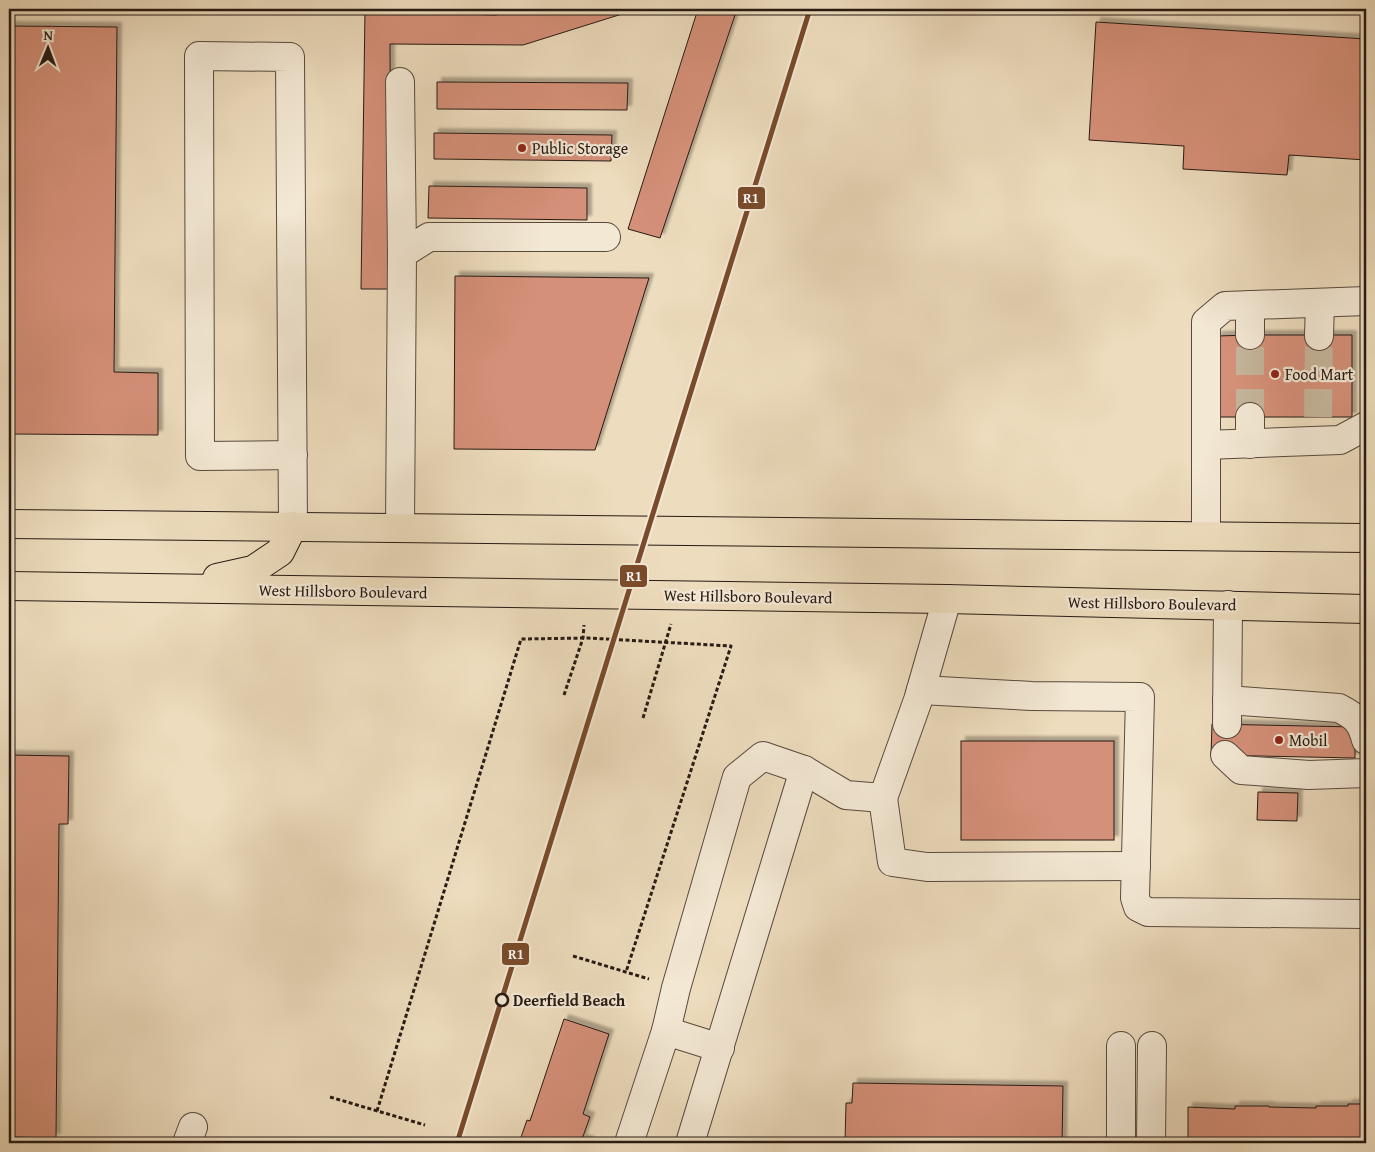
<svg xmlns="http://www.w3.org/2000/svg" width="1375" height="1152" viewBox="0 0 1375 1152" font-family="'Gentium Book Plus',serif">
	<style>
		.building { fill: #d59079; stroke: #271a14; filter: url(#shadow) }
		.lines { fill: none; stroke-linecap: round; stroke-linejoin: round }
		.minor-tunnel { stroke: #c5b59b; stroke-width: 28; stroke-dasharray: 28 14; stroke-linecap: butt }
		.minor-casing { stroke: #584a3e; stroke-width: 30 }
		.major-casing { stroke: #271a14; stroke-width: 30 }
		.path { stroke: #271a14; stroke-width: 3; stroke-dasharray: 4 2.5; stroke-linecap: butt }
		.minor { stroke: #f3e8d4; stroke-width: 28 }
		.major { stroke: #eddcbd; stroke-width: 28 }
		.rail-1-casing { stroke: #f3e8d4; stroke-width: 9 }
		.rail-1 { stroke: #7a4b2a; stroke-width: 5 }
		.poi-dot { fill: #8f2418; stroke: #f3e8d4; stroke-width: 2 }
		.stop-dot { fill: #f3e8d4; stroke: #271a14; stroke-width: 2.5 }
		.labels { text-anchor: middle; dominant-baseline: central; stroke-width: 4.5; stroke-linejoin: round; paint-order: stroke }
		.poi-label { font-size: 16px; fill: #271a14; stroke: #f3e8d4; text-anchor: start }
		.street-label { font-size: 16px; fill: #271a14; stroke: #f3e8d4 }
		.stop-label { font-size: 16px; font-weight: bold; fill: #271a14; stroke: #f3e8d4; text-anchor: start }
		.line-badge { stroke: #f3e8d4; stroke-width: 2 }
		.badge-label { font-size: 14px; text-anchor: middle; font-weight: bold; fill: #fff }
	</style>
	<defs>
		<filter id="shadow"><feDropShadow dx="4.5" dy="-4.5" stdDeviation="1" flood-color="#0004"/></filter>
	</defs>
	<rect width="100%" height="100%" fill="#eddcbd"/>
	<filter id="stains"><feTurbulence type="fractalNoise" baseFrequency=".004" numOctaves="4"/><feColorMatrix values="0 0 0 0 .2 0 0 0 0 .09 0 0 0 0 .02 0 0 0 .5 -.17"/></filter>
	<radialGradient id="worn" r=".72"><stop offset=".6" stop-color="#630" stop-opacity="0"/><stop offset="1" stop-color="#630" stop-opacity=".3"/></radialGradient>
	<g class="building">
		<polygon points="520,9 638,9 523,45 390,44 391,289 361,289 365,11 496,15"/>
		<polygon points="698,9 737,9 660,238 628,229"/>
		<polygon points="1096,22 1366,39 1366,160 1289,155 1287,175 1183,169 1184,146 1089,140"/>
		<polygon points="9,26 117,27 114,372 158,373 158,435 9,434"/>
		<polygon points="437,82 628,83 627,110 437,109"/>
		<polygon points="434,133 612,135 611,161 434,159"/>
		<polygon points="429,186 587,188 587,220 428,218"/>
		<polygon points="455,276 649,278 595,450 454,449"/>
		<polygon points="1250,335 1352,335 1352,417 1217,417 1217,336"/>
		<polygon points="1212,724 1355,727 1355,758 1211,755"/>
		<rect x="961" y="741" width="153" height="99"/>
		<polygon points="9,755 69,756 68,824 59,824 56,1138 9,1137"/>
		<polygon points="1258,792 1298,793 1297,821 1257,820"/>
		<polygon points="564,1019 609,1034 583,1114 590,1117 582,1139 590,1141 589,1143 519,1143 527,1120 530,1121"/>
		<polygon points="853,1083 1063,1086 1062,1143 845,1143 846,1103 852,1103"/>
		<polygon points="1348,1104 1364,1104 1364,1108 1366,1108 1366,1143 1188,1143 1188,1107 1235,1109 1235,1106 1269,1106 1269,1107 1316,1108 1316,1106 1348,1106"/>
	</g>
	<g class="lines">
		<g class="minor-tunnel">
			<polyline points="1250,417 1250,335"/>
			<polyline points="1318,417 1319,336"/>
		</g>
		<defs>
			<g id="minor">
				<polyline points="400,82 402,254"/>
				<polyline points="1250,305 1250,335"/>
				<polyline points="1319,336 1320,303"/>
				<polyline points="1250,444 1250,417"/>
				<polyline points="1206,445 1340,440 1366,426"/>
				<polyline points="293,455 200,456 199,56 290,57 293,526"/>
				<polyline points="400,527 402,254 429,237 606,237"/>
				<polyline points="1206,536 1206,322 1225,306 1366,301"/>
				<polyline points="921,690 1032,696 1140,697 1135,898 1138,907 1148,912 1366,914"/>
				<path d="M1227 700 1339 708C1356 717 1361 721 1366 740"/>
				<polyline points="1227,724 1228,605"/>
				<polyline points="1225,755 1241,770 1309,775 1366,773"/>
				<polyline points="883,798 892,862 927,867 1136,866"/>
				<polyline points="666,1031 720,1048"/>
				<polyline points="1121,1046 1121,1143"/>
				<polyline points="187,1143 193,1127"/>
				<polyline points="629,1143 666,1031 676,988 737,777 763,756 804,770 846,795 883,798 918,700 947,599"/>
				<polyline points="690,1143 804,770"/>
				<polyline points="1151,1143 1152,1046"/>
			</g>
			<g id="major">
				<polyline points="9,524 1366,538"/>
				<polyline points="217,578 253,570 280,552 293,526"/>
				<polyline points="9,586 947,599 1366,609"/>
			</g>
		</defs>
		<use href="#minor" class="minor-casing"/>
		<use href="#major" class="major-casing"/>
		<g class="path">
			<polyline points="564,695 583,638 584,625"/>
			<polyline points="643,718 671,624"/>
			<polyline points="573,956 649,979"/>
			<polyline points="330,1097 425,1125"/>
			<polyline points="377,1111 521,639 588,638 731,646 626,972"/>
		</g>
		<use href="#minor" class="minor"/>
		<use href="#major" class="major"/>
		<defs>
			<polyline id="rail-1" points="457,1143 810,9"/>
		</defs>
		<use href="#rail-1" class="rail-1-casing"/>
		<use href="#rail-1" class="rail-1"/>
	</g>
	<g class="poi-dot">
		<circle cx="522" cy="148" r="5"/>
		<circle cx="1275" cy="374" r="5"/>
		<circle cx="1279" cy="740" r="5"/>
	</g>
	<circle class="stop-dot" cx="502" cy="1000" r="6"/>
	<g class="labels">
		<g class="poi-label">
			<text x="532" y="148">Public Storage</text>
			<text x="1285" y="374">Food Mart</text>
			<text x="1289" y="740">Mobil</text>
		</g>
		<g class="street-label">
			<text transform="translate(343 591) rotate(1)">West Hillsboro Boulevard</text>
			<text transform="translate(748 596) rotate(1)">West Hillsboro Boulevard</text>
			<text transform="translate(1152 603) rotate(1)">West Hillsboro Boulevard</text>
		</g>
		<g class="stop-label">
			<text x="513" y="1000">Deerfield Beach</text>
		</g>
	</g>
	<g class="line-badge">
		<rect x="737" y="186" width="29" height="24" rx="5" fill="#7a4b2a"/>
		<rect x="619" y="564" width="29" height="24" rx="5" fill="#7a4b2a"/>
		<rect x="501" y="942" width="29" height="24" rx="5" fill="#7a4b2a"/>
	</g>
	<g class="badge-label">
		<text x="751" y="203">R1</text>
		<text x="634" y="581">R1</text>
		<text x="516" y="959">R1</text>
	</g>
	<rect width="1375" height="1152" fill="none" stroke="#eddcbd" stroke-width="30"/>
	<rect x="10" y="10" width="1355" height="1132" fill="none" stroke="#271a14" stroke-width="2.5"/>
	<rect x="15" y="15" width="1345" height="1122" fill="none" stroke="#271a14"/>
	<g transform="translate(48 48) rotate(1)" stroke="#f3e8d4" stroke-width="4" paint-order="stroke">
	<path d="M0-4L9 19L0 12L-9 19Z" fill="#271a14"/>
	<text y="-8" font-size="14" font-weight="bold" text-anchor="middle" fill="#271a14">N</text>
	</g>
	<rect width="100%" height="100%" filter="url(#stains)"/>
	<rect width="100%" height="100%" fill="url(#worn)"/>
</svg>
